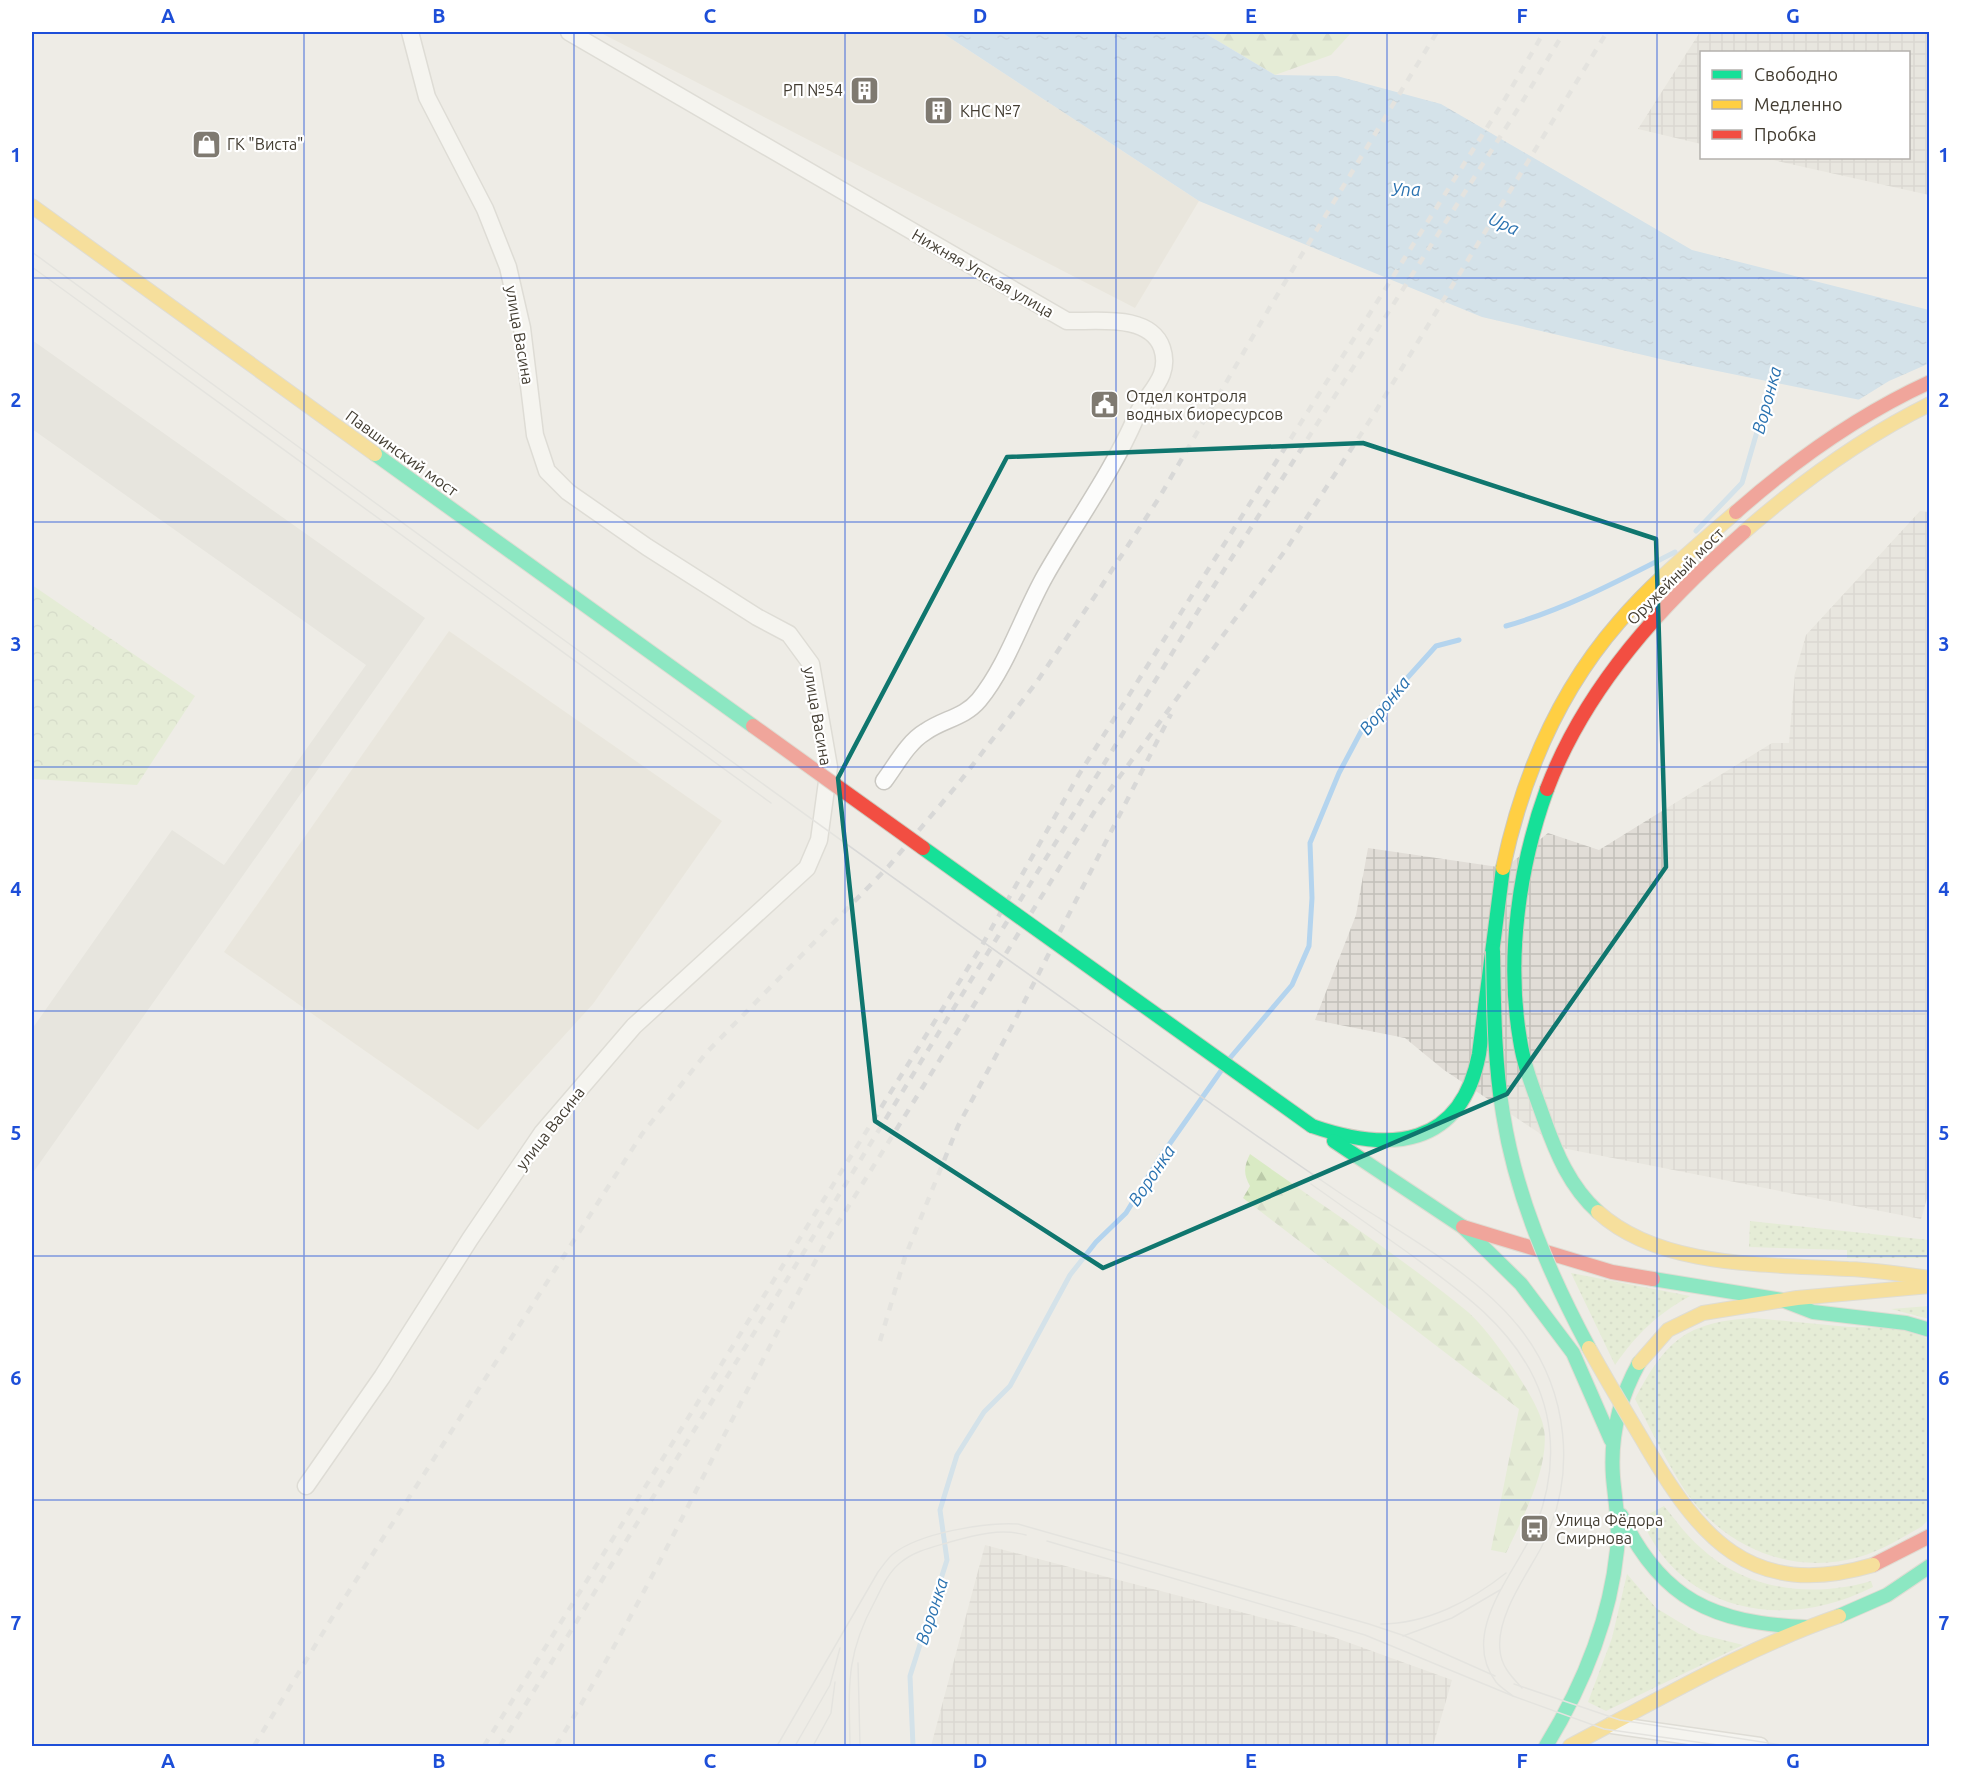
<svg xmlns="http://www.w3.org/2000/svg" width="1961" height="1778" viewBox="0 0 1961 1778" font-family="Ubuntu,sans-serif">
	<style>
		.residential { fill: #e3ded3 }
		.industrial { fill: url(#industrial-grid) }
		.grass { fill: url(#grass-dots) }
		.forest { fill: url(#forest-firs) }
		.park { fill: url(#park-crowns) }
		.parking { fill: #dddbd6 }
		.water { fill: url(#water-ripples) }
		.pier { fill: #eeece6 }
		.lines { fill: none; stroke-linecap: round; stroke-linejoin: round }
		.stream { stroke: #b4d4ee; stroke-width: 5 }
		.street-casing { stroke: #cac8c2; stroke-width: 19 }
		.fast-casing { stroke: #cdc9bd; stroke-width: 16 }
		.slow-casing { stroke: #cdc9bd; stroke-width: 16 }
		.jam-casing { stroke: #cdc9bd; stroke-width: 16 }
		.street { stroke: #fcfcfb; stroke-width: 16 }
		.fast { stroke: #16e098; stroke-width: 14 }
		.slow { stroke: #ffcf43; stroke-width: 14 }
		.jam { stroke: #f24e42; stroke-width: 14 }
		.tram { stroke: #d8d8d7; stroke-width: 1.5 }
		.rail { stroke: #d8d8d7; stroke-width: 4.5; stroke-dasharray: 8 8; stroke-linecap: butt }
		.fast-bridge-casing { stroke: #cdc9bd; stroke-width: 16; stroke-linecap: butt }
		.slow-bridge-casing { stroke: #cdc9bd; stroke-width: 16; stroke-linecap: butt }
		.jam-bridge-casing { stroke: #cdc9bd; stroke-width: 16; stroke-linecap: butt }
		.fast-bridge { stroke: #16e098; stroke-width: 14 }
		.slow-bridge { stroke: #ffcf43; stroke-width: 14 }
		.jam-bridge { stroke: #f24e42; stroke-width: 14 }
		.marked { fill: none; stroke: #0f766e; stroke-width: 4.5; stroke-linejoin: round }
		.grid { fill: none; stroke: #1d4ed8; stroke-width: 1.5; stroke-opacity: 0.55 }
		.labels { text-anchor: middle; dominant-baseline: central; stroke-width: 4.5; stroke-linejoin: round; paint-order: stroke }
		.poi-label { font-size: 16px; fill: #433d32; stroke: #fff; text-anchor: start }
		.street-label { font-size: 16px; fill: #433d32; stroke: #fff }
		.water-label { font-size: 18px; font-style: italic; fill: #2a72b0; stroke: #fff }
		.neatline { fill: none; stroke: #1d4ed8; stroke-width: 2 }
		.grid-label { font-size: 20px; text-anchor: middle; font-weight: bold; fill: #1d4ed8 }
	</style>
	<defs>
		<pattern id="industrial-grid" width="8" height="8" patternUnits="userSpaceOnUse" patternTransform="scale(1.5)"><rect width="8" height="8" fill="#e1ddd7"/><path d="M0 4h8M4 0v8" fill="none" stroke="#c2bfb9"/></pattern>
		<pattern id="grass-dots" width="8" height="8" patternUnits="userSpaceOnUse" patternTransform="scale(1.5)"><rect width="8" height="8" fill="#d9eac4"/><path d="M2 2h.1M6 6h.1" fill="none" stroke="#bbcaa9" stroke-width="1.8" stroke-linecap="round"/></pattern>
		<pattern id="forest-firs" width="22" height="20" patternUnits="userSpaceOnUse" patternTransform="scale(1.5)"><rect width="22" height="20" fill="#d9eac4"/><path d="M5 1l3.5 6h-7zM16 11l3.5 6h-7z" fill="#bbcaa9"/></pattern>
		<pattern id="park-crowns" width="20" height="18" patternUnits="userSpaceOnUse" patternTransform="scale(1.5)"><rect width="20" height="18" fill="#d9eac4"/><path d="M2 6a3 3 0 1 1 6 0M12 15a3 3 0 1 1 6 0" fill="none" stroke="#bbcaa9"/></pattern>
		<pattern id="water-ripples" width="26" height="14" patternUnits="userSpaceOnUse" patternTransform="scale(1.5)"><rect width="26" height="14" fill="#b4d4ee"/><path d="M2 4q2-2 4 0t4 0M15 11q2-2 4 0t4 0" fill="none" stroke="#9cb7cd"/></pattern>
	</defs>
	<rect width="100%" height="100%" fill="#eeece6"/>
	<g class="residential">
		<polygon points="599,32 941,32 1199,201 1135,308"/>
		<polygon points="449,631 722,821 593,1004 478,1130 224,952"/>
	</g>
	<g class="industrial">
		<polygon points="1700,32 1929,32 1929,195 1764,158 1908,158 1908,52 1702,52 1701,144 1638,129"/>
		<polygon points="1920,511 1929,512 1930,1188 1921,1219 1562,1148 1444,1070 1405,1038 1315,1020 1356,915 1368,848 1505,868 1548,833 1599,850 1772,743 1789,743 1795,673 1806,635"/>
		<polygon points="985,1545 1325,1634 1452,1680 1433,1746 931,1746"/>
	</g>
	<g class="grass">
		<polygon points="1750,1221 1929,1240 1929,1258 1847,1258 1847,1250 1749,1247"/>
		<path d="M1571 1273 1690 1296C1657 1314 1636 1335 1615 1365Z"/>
		<polygon points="1929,1306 1929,1319 1891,1309"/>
		<path d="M1753 1318 1849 1327 1898 1328 1929 1339V1519L1921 1527C1901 1538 1881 1551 1859 1557 1793 1576 1725 1548 1686 1492 1667 1463 1651 1430 1635 1399 1666 1341 1685 1322 1753 1318Z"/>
		<path d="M1664 1506C1676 1521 1687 1536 1701 1548 1747 1591 1814 1598 1871 1581L1873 1587C1787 1631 1681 1615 1641 1518Z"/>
		<polygon points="1627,1574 1656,1608 1699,1634 1743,1645 1606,1711 1588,1702 1612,1638"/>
	</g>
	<g class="forest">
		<polygon points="1203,32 1352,32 1331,55 1275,75"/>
		<path d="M1250 1154C1323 1206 1399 1255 1468 1312 1489 1330 1540 1401 1544 1429 1550 1466 1522 1520 1506 1553L1491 1550 1519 1409 1243 1198 1250 1186C1243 1174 1244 1166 1250 1154Z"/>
	</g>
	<polygon class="park" points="32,585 195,696 137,785 32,779"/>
	<polygon class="parking" points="32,340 425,618 32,1174 32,1029 172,830 224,865 366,665 32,429"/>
	<polygon class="water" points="941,32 1203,32 1275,75 1337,76 1441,104 1692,250 1929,310 1929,414 1673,362 1482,317 1199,201"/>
	<polygon class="pier" points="1930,363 1930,417 1855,402 1889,381"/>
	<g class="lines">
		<g class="stream">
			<polyline points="1696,531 1742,483 1773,377"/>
			<path d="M1506 626C1566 609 1620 580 1675 552"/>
			<polyline points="1230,1058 1292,985 1309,946 1312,898 1310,843 1339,773 1364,726 1436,646 1459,640"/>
			<polyline points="913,1746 910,1676 947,1560 940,1510 957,1455 984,1412 1010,1386 1070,1275 1096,1242 1126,1213 1159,1159 1223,1068"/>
		</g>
		<defs>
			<g id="street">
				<path d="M569 32 1067 321C1095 322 1150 313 1162 348 1172 378 1146 393 1136 417 1112 473 1075 523 1045 576 1023 615 1007 666 979 700 964 718 943 719 925 732 908 742 896 765 884 781"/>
				<polyline points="306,1486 382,1377 470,1239 542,1133 634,1026 807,868 819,840 829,767 811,664 789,634 757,617 647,547 568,492 547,471 535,435 522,328 508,267 485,209 427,97 410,32"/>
				<polyline points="1612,1725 1760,1746"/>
			</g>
			<g id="fast">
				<polyline points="375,454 753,726"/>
				<path d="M1547 789C1519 866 1506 958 1520 1040 1524 1067 1535 1093 1544 1119 1556 1153 1570 1187 1598 1212"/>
				<path d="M1312 1126C1390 1153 1461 1148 1479 1054L1503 868"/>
				<polyline points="1334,1141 1463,1227 1521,1284 1573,1353 1611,1440"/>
				<polyline points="1653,1279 1782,1300 1813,1312 1906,1323 1930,1330"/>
				<path d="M1621 1515C1661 1600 1714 1623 1805 1627"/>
				<polyline points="1839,1616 1887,1595 1930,1566"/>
				<path d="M1546 1746C1582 1687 1610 1619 1617 1550 1620 1525 1615 1501 1613 1477 1610 1436 1619 1399 1639 1363"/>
			</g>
			<g id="slow">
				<polyline points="32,206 375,454"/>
				<path d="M1744 532C1802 481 1861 438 1930 404"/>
				<path d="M1503 868C1522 778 1558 692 1619 622 1654 581 1696 547 1736 512"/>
				<path d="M1598 1212C1661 1269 1769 1264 1848 1269 1876 1270 1903 1274 1930 1278"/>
				<polyline points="1639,1363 1668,1330 1703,1313 1797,1298 1930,1286"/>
				<path d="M1570 1746C1658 1700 1746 1648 1839 1616"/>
			</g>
			<g id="jam">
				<path d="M1736 512C1795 460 1858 415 1930 382"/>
				<path d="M1547 789C1586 686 1663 603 1744 532"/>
				<polyline points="1463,1227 1612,1272 1653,1279"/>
				<polyline points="1873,1565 1930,1536"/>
			</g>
		</defs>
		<use href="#street" class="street-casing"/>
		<use href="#fast" class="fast-casing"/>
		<use href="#slow" class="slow-casing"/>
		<use href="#jam" class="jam-casing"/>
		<use href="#street" class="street"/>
		<use href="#fast" class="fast"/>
		<use href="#slow" class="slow"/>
		<use href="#jam" class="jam"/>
		<g class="tram">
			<path d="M32 252C384 510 736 767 1093 1020 1175 1078 1257 1137 1340 1193 1400 1233 1474 1271 1519 1327 1569 1390 1578 1476 1541 1548 1526 1576 1496 1617 1500 1650 1501 1666 1511 1676 1522 1688"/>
			<polyline points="32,267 771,803"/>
			<path d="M1311 1184C1343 1207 1375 1229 1407 1252 1456 1288 1507 1322 1534 1378 1557 1426 1555 1479 1535 1528 1517 1571 1458 1632 1496 1682 1500 1687 1508 1692 1513 1696"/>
			<polyline points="1047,1541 1365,1635 1513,1696 1604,1729 1725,1746"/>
			<path d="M1381 1624C1426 1624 1471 1601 1506 1573"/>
			<polyline points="1403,1636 1452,1618 1500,1590"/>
			<polyline points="858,1663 860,1746"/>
			<polyline points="1514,1684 1620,1720 1788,1746"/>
			<path d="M777 1746 878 1572C882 1567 887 1559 893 1554 919 1533 985 1522 1018 1524L1369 1624 1405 1636 1495 1676"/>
			<polyline points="795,1746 830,1685 840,1648"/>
			<polyline points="813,1746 831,1713 835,1682"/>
			<path d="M850 1746C849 1686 845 1656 875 1601 882 1587 888 1573 900 1563 914 1551 933 1547 950 1542 975 1535 1001 1528 1026 1535"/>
		</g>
		<g class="rail">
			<polyline points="880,1341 905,1257 958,1126 1012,1026 1171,714"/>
			<polyline points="254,1746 335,1613 642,1134 707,1052 888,867 958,784 1036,683 1095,596 1159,498 1270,307 1437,32"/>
			<polyline points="484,1746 981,947 1078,776 1505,99 1544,32"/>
			<polyline points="500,1746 1203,603 1521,104 1564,32"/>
			<path d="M556 1746C656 1584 732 1410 825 1244L1096 809 1287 548 1374 414 1607 32"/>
		</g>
		<defs>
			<g id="fast-bridge">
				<polyline points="923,848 1312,1126"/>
				<path d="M1493 951C1494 1005 1494 1060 1503 1114 1516 1197 1550 1275 1589 1348"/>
			</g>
			<path id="slow-bridge" d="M1589 1348C1606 1379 1624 1409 1642 1439 1699 1538 1750 1601 1873 1565"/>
			<polyline id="jam-bridge" points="753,726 923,848"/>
		</defs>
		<use href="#fast-bridge" class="fast-bridge-casing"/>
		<use href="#slow-bridge" class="slow-bridge-casing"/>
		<use href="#jam-bridge" class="jam-bridge-casing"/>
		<use href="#fast-bridge" class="fast-bridge"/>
		<use href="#slow-bridge" class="slow-bridge"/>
		<use href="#jam-bridge" class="jam-bridge"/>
	</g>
	<path d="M0 0H1961V1778H0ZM1363 443 1656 539 1666 867 1507 1094 1103 1268 875 1121 838 778 1007 457Z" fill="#eeece6" fill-opacity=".55" fill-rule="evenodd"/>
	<path class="marked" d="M1363 443 1656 539 1666 867 1507 1094 1103 1268 875 1121 838 778 1007 457Z"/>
	<path class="grid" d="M304 32V1746M574 32V1746M845 32V1746M1116 32V1746M1387 32V1746M1657 32V1746M32 278H1930M32 522H1930M32 767H1930M32 1011H1930M32 1256H1930M32 1500H1930"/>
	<defs>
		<symbol id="building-square" viewBox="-11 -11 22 22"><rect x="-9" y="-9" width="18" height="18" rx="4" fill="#7f7a71" stroke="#fff"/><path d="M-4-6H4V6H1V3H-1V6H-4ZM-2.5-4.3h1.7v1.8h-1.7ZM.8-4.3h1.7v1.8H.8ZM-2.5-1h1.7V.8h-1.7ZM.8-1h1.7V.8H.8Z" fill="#fff"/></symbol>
		<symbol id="shop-square" viewBox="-11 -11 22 22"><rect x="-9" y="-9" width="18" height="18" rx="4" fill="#7f7a71" stroke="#fff"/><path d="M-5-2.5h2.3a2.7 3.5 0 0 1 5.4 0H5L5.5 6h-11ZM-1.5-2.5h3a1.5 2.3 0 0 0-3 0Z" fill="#fff"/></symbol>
		<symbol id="civic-square" viewBox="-11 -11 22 22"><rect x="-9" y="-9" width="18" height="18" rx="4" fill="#7f7a71" stroke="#fff"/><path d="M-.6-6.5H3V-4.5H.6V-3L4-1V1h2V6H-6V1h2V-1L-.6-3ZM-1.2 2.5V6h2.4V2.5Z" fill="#fff"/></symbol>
		<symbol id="bus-square" viewBox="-11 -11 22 22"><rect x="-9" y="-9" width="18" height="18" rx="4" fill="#7f7a71" stroke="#fff"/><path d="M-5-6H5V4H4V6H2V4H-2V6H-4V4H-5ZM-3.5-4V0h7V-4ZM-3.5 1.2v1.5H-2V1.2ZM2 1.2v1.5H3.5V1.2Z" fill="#fff"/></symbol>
	</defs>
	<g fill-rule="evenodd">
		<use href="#building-square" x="848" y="74" width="33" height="33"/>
		<use href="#building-square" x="922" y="94" width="33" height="33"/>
		<use href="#shop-square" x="190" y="128" width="33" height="33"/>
		<use href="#civic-square" x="1088" y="388" width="33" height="33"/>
		<use href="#bus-square" x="1518" y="1512" width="33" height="33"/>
	</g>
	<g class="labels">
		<g class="poi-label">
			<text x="843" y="90" text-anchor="end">РП №54</text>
			<text x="960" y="111">КНС №7</text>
			<text x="227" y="144">ГК "Виста"</text>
			<text x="1126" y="396">Отдел контроля<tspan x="1126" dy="18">водных биоресурсов</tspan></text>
			<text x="1556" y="1520">Улица Фёдора<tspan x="1556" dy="18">Смирнова</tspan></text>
		</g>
		<g class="street-label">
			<text transform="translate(983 273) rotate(30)">Нижняя Упская улица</text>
			<text transform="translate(520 335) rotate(80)">улица Васина</text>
			<text transform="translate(402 453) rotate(36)">Павшинский мост</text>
			<text transform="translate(1675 576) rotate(-45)">Оружейный мост</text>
			<text transform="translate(818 716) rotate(80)">улица Васина</text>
			<text transform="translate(550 1128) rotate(-52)">улица Васина</text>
		</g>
		<g class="water-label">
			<text x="1406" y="189">Упа</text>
			<text transform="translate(1504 223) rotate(24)">Upa</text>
			<text transform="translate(1766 400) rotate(-75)">Воронка</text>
			<text transform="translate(1384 705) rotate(-51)">Воронка</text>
			<text transform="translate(1151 1175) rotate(-56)">Воронка</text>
			<text transform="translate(931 1611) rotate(-72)">Воронка</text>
		</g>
	</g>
	<rect width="1961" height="1778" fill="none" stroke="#ffffff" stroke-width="66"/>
	<rect x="1700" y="51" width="210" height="108" fill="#ffffff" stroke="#b4b1ad" stroke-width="1.5"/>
	<rect x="1712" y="70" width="30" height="9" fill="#16e098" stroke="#b4b1ad" stroke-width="1.5"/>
	<text x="1754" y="81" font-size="18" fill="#433d32">Свободно</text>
	<rect x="1712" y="100" width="30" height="9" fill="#ffcf43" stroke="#b4b1ad" stroke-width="1.5"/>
	<text x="1754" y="111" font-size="18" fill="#433d32">Медленно</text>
	<rect x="1712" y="130" width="30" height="9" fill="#f24e42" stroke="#b4b1ad" stroke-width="1.5"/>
	<text x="1754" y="141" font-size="18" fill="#433d32">Пробка</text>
	<rect x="33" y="33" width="1895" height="1712" class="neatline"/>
	<g class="grid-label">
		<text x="168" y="23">A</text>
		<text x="439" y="23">B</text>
		<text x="710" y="23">C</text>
		<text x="980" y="23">D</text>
		<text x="1251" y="23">E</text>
		<text x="1522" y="23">F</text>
		<text x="1793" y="23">G</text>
		<text x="16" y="162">1</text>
		<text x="1944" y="162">1</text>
		<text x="16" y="407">2</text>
		<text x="1944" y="407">2</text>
		<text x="16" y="651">3</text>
		<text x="1944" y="651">3</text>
		<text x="16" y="896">4</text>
		<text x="1944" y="896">4</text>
		<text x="16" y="1140">5</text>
		<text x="1944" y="1140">5</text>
		<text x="16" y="1385">6</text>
		<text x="1944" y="1385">6</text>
		<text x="16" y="1630">7</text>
		<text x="1944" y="1630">7</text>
		<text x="168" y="1768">A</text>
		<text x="439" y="1768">B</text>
		<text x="710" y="1768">C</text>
		<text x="980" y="1768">D</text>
		<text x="1251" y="1768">E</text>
		<text x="1522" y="1768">F</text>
		<text x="1793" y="1768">G</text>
	</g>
</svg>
